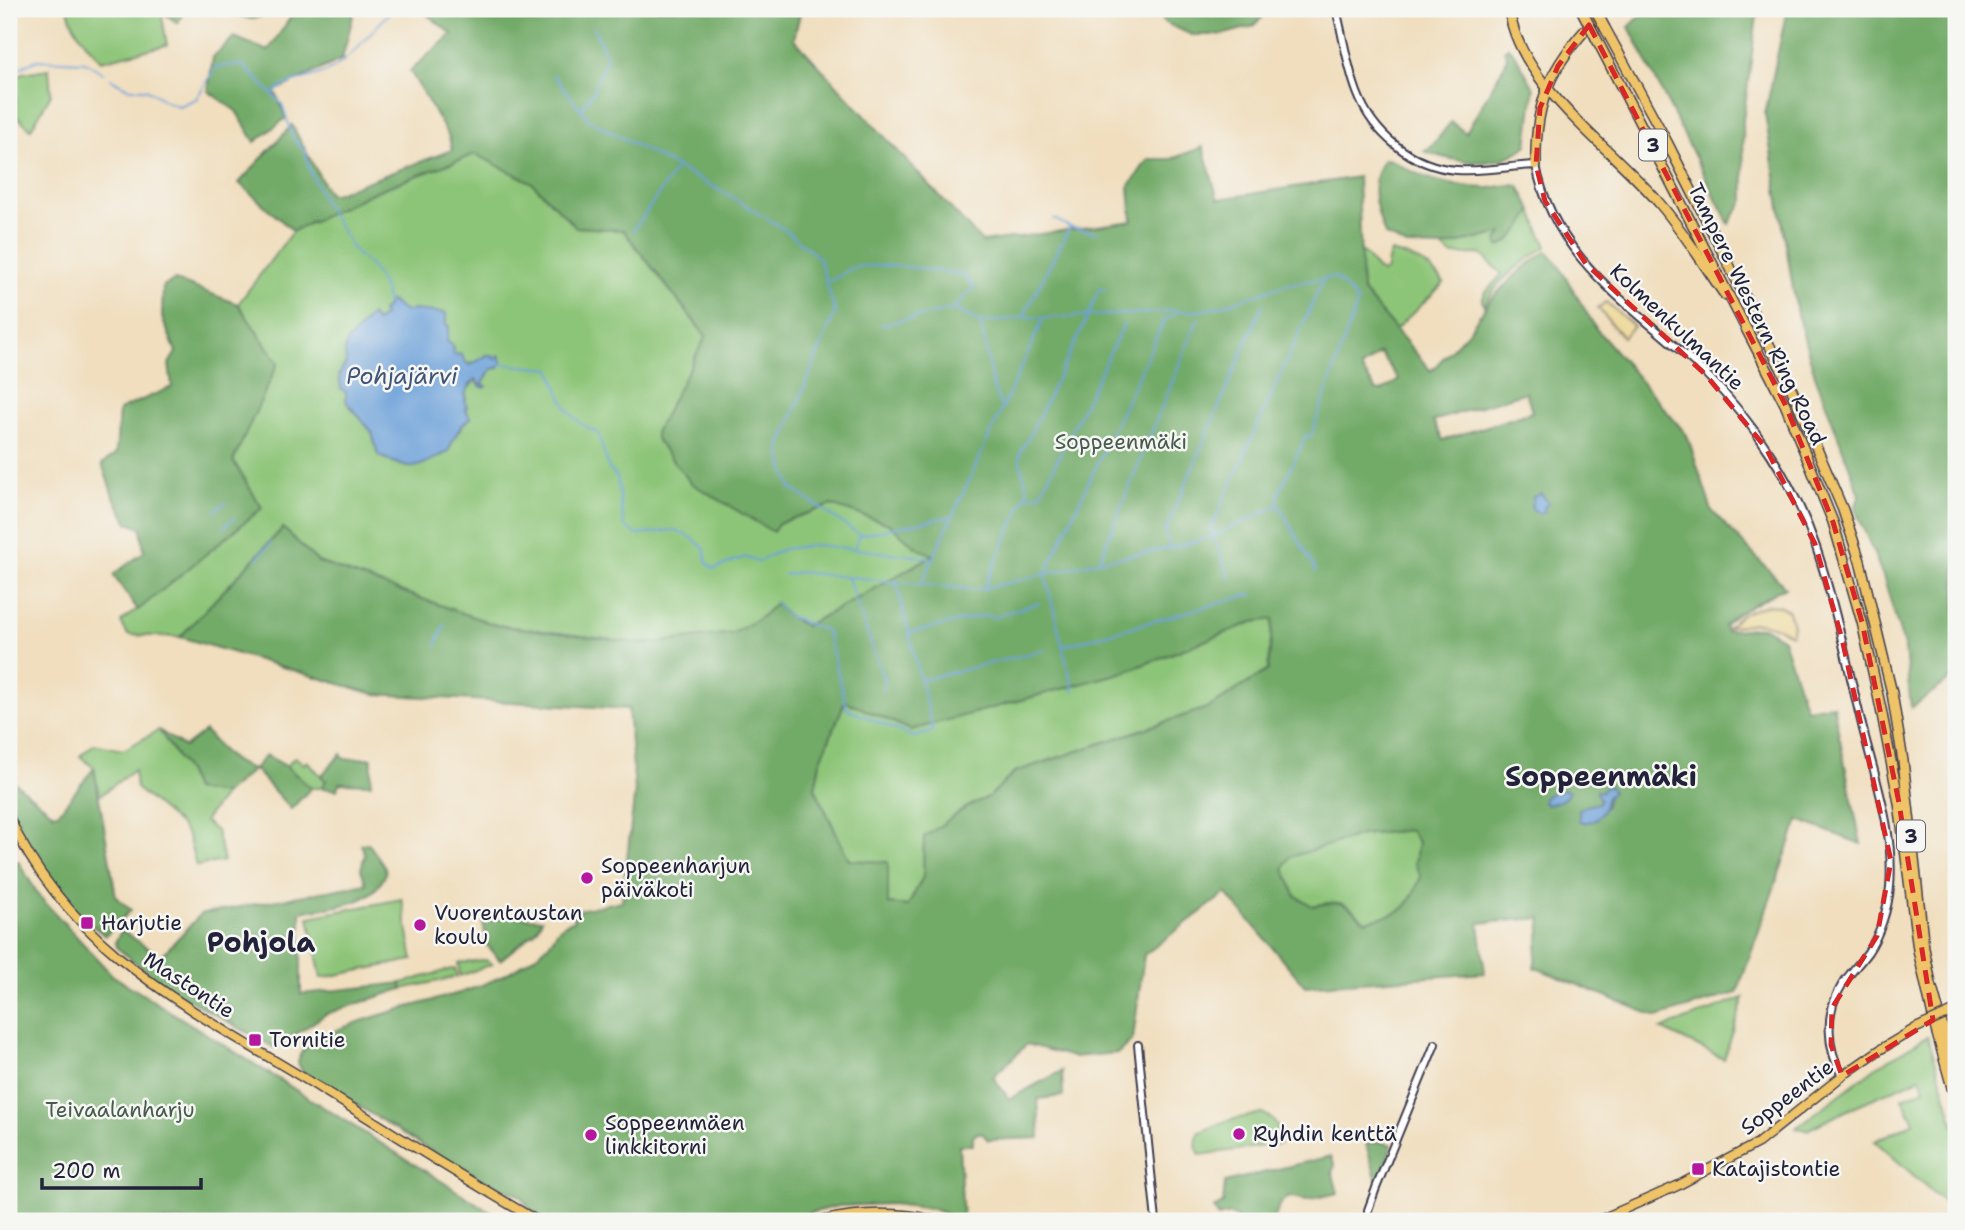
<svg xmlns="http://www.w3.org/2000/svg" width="1965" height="1230" viewBox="0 0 1965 1230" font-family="'Shantell Sans',sans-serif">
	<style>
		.green { fill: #8dc578; stroke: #58745a; stroke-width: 2; fill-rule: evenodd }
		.forest { fill: #72aa68; stroke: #4a6652; stroke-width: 2; fill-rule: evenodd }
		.sand { fill: #eeda9e; stroke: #887e6c; stroke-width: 2 }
		.water { fill: #6da1d9; stroke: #48628a; stroke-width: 2 }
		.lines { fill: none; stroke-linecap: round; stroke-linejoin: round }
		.stream { stroke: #6da1d9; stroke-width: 2 }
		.minor-casing { stroke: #413e4f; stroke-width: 10 }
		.major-casing { stroke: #413e4f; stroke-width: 11 }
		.highway-casing { stroke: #413e4f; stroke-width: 12 }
		.minor { stroke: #fff; stroke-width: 6 }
		.major { stroke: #efc469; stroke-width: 8 }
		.highway { stroke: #efc469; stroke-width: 9 }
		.major-bridge-casing { stroke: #413e4f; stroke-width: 11; stroke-linecap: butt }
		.highway-bridge-casing { stroke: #413e4f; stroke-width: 12; stroke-linecap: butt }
		.major-bridge { stroke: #efc469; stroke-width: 8 }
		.highway-bridge { stroke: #efc469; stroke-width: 9 }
		.marked { fill: none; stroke: #d62828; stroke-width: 5; stroke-dasharray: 14 9; stroke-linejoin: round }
		.poi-dot { fill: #b5179e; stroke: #f6f6f2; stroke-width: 2.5 }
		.labels { text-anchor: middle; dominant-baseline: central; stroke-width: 5; stroke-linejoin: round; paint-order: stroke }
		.shield { fill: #f6f6f2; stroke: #626272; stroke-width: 2 }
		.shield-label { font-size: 19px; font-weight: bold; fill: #22223b }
		.street-label { font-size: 21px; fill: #22223b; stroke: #f6f6f2 }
		.park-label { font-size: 21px; fill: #475b50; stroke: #f6f6f2 }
		.poi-label { font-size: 21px; fill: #22223b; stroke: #f6f6f2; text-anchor: start }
		.water-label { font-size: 23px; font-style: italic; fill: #40557a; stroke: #f6f6f2 }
		.district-label { font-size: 28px; font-weight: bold; fill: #22223b; stroke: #f6f6f2 }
	</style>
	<rect width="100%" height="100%" fill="#f6f6f2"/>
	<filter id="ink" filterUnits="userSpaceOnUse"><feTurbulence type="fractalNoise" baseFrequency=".0143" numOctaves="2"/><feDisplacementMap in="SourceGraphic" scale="14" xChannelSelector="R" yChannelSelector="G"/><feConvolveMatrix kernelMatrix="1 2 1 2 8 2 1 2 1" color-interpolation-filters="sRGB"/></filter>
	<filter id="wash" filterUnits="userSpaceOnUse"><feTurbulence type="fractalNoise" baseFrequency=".00686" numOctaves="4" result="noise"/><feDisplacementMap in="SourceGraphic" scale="28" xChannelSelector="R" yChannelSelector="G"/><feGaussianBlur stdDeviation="1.57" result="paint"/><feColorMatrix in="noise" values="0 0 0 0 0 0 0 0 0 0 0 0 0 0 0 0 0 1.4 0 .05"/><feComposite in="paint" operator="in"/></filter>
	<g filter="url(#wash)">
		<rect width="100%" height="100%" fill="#f0debe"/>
		<g class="green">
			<path d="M68 9H158L161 11 167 45 101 61C88 45 72 30 68 9Z"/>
			<polygon points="49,69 51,94 31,129 15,115 16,99 13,81 23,73"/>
			<path d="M475 154 531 182 576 227 623 230 706 337 655 433 779 523 831 505 889 524 917 548 934 554 860 597 805 626 788 616 776 603 760 618 733 634 644 644 496 625 318 562 283 528 180 637 128 635 121 622 262 508 233 460 278 363 238 304 293 231 376 191ZM387 306 408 312 439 313 446 325 447 342 455 355 463 359 467 364 495 359 492 369 482 385 486 388 480 386 476 379 466 391V420L451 444 448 452C416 468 411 472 378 455L372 432 346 401V392L339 375 346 363 348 341 372 316 376 323 384 316Z"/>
			<path d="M1532 211 1540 232 1547 246C1523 262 1497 279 1484 306L1482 300 1485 293 1502 274 1481 254 1451 255 1442 247 1503 233H1516Z"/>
			<path d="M1360 250C1370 256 1372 269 1383 272L1387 269V263L1391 252C1418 259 1426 262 1444 283L1395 330 1362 290Z"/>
			<polygon points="1273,619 1268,670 1210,707 1015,772 989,797 967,807 924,837 923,877 908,906 888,904 849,860 815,788 820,762 845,701 911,730 1124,672 1253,622"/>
			<polygon points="159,730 188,773 194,790 225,794 204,821 216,831 224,861 196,866 188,836 178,823 136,788 134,770 99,796 94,768 80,756 94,744 123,750"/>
			<polygon points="295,757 304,764 307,761 326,781 322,788 311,788 286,766"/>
			<path d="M1410 830 1418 842 1415 863 1421 877C1404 915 1405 911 1365 921 1344 901 1341 900 1312 906L1294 895 1283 868 1290 857 1361 835Z"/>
			<polygon points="402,899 413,960 321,978 309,917"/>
			<polygon points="486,960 492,964 460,976 458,963"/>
			<polygon points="455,968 457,977 402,989 402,983"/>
			<polygon points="1744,998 1724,1059 1661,1029"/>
			<polygon points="1928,1036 1956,1130 1956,1213 1875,1141 1914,1122 1902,1098 1925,1089 1920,1078 1860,1104 1807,1130 1796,1128 1875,1068"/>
			<path d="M1262 1113C1276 1119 1280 1129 1280 1144L1200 1155 1196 1146 1198 1133 1226 1121Z"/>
		</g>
		<g class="forest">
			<polygon points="158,9 185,9 178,23"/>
			<polygon points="212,9 286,9 252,19"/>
			<polygon points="296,9 355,9 342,59 275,91 286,118 255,142 236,111 208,91 213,57 234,37 268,51"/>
			<path d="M420 9H801L794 39 982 242 1132 221 1129 187 1148 159H1171L1203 147 1218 199 1358 177 1362 290 1431 371 1468 332 1492 298 1523 268 1547 251 1556 261 1597 330 1687 435 1712 511 1785 587 1738 613 1724 625 1726 631 1763 627 1783 639 1806 709 1833 705 1861 844 1798 820 1737 993 1657 1017 1534 967 1542 918 1479 923 1485 973 1305 986 1226 893 1144 955 1133 1039 1118 1053 1073 1057 1027 1044 993 1077 1009 1099 1062 1071 1063 1096 1038 1099 1040 1138 988 1140 983 1134 977 1133 973 1137V1145H959L963 1221 933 1209 892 1204 839 1206 776 1221H547L537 1217 519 1195 470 1175 302 1071 298 1063C298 1062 300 1054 301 1053 319 1027 418 1005 449 996 484 986 516 972 544 949 558 938 552 927 573 921L574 911 622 901 635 790 628 709 374 694 180 637 283 528 318 562 496 625 644 644 733 633 760 618 776 603 788 616 805 626 860 597 933 555 917 548 889 524 831 505 779 523 773 532 691 483 657 441 655 433 706 336 623 230 576 227 531 182 475 154 376 191 293 231 239 183 292 125 329 194H334L452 150 449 137 410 71 452 34ZM1380 353 1399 380 1381 391 1376 390 1361 368ZM1526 392 1532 412 1443 440 1433 421ZM1273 619 1268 670 1210 707 1015 772 989 797 967 807 924 837 923 877 908 906 888 904V862L849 860 815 788 820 762 845 701 911 730 1124 672 1253 622ZM1601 792 1608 793 1606 806 1579 819 1594 805 1599 803ZM1410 830 1418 842 1415 863 1421 877C1404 915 1405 911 1365 921 1344 901 1341 900 1312 906L1295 895 1284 868 1290 857 1361 835Z"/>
			<polygon points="1157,9 1270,9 1254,26 1221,35 1192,35 1165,23"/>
			<polygon points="1648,9 1758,9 1743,120 1744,200 1729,224 1629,27"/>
			<polygon points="1787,9 1956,9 1956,675 1911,708 1905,649 1883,576 1855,508 1860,495 1815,375 1797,314 1765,114"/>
			<path d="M1508 47C1514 50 1528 78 1534 88L1527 145C1498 171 1457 163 1424 151L1432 146 1451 122 1466 133 1505 64 1507 56 1504 50Z"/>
			<path d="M1384 159 1391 160C1425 180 1446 186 1486 188 1498 188 1507 183 1519 186L1532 211C1525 223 1513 241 1499 247L1497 241 1502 233 1442 247 1407 246 1385 235C1376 210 1367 183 1384 159Z"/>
			<polygon points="175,280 238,304 278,363 233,461 262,508 138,610 113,575 144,552 141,528 128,523 112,493 102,464 116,454 119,410 172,387 169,364 176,352 162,317 163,286"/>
			<path d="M159 730 184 747 205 731C220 748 232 765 254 769L266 755 286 766 311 788 291 809 254 769 225 794 194 790 188 773Z"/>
			<polygon points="341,754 344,759 372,758 371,784 339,783 337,790 322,788 326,781 321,776"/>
			<path d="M94 768 116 897 131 910 105 936C97 928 88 923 79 916 61 903 17 833 10 811 7 801 9 788 9 778L54 814 59 812Z"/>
			<path d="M368 843C371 847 383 863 384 866 388 874 383 880 378 886 360 908 329 906 301 912V994L402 983V989L326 1014 275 1048 168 988 117 948 115 942 122 930 160 957 201 914 366 884 361 869 365 854 361 844Z"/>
			<polygon points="18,861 39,896 112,975 505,1221 9,1221 9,864"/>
			<polygon points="510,916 542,919 536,931 500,960 486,944 483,922"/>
			<polygon points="1380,1142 1392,1145 1378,1184 1366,1144"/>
			<path d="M1331 1156 1335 1166 1332 1171 1338 1193 1306 1200 1289 1196 1281 1203 1274 1219 1241 1221C1233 1213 1228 1214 1218 1217L1214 1208 1223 1204 1225 1182Z"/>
		</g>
		<g class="sand">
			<path d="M1606 302 1634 326 1623 337C1613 327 1607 318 1598 308Z"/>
			<path d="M1766 605 1778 606 1789 611 1793 626 1791 635C1766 620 1755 621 1727 628L1742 614Z"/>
		</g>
		<g class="water">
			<path d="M390 301C398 305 402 315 412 310L446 313V325L449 326 447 342 453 345 454 355 461 354 467 364 471 365 487 355H493L495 359 499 355 502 361 499 368 492 369 482 384 487 386 485 388 480 386 476 379C467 385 462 397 467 407L465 409 471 418C461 423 452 441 448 452 411 469 417 474 378 455L372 432 346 401V392L341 389 339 375 346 363 345 348 348 341 371 315 376 322 384 316 382 312 387 306V303Z"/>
			<polygon points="1541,494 1549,503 1544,507 1545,512 1540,514 1531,508 1533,497"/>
			<path d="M1609 786 1613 791 1606 799C1606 813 1593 826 1579 821V810L1586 806 1599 803 1600 799 1596 793 1597 791 1602 792 1604 788Z"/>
			<path d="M1566 790 1569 792C1565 801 1555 802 1547 805L1543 802 1545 797 1553 792Z"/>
		</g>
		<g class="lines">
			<g class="stream">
				<polyline points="594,28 607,57 593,92 581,109 589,120 732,197 787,231 819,258 835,312 780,447 784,470 792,489 860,535"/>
				<polyline points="9,73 37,60 85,62 103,73"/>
				<polyline points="553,74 580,109"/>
				<path d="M111 79 130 89H146L167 102 179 106 196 99 215 68 223 66 243 65 282 104 294 140 306 152 309 168 323 200 356 254C371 263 387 286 387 303"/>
				<path d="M274 93C286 80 317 78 334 68 356 53 374 28 393 9"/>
				<polyline points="1054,219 1070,227 1097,233"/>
				<polyline points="633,231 676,169"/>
				<path d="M827 281C841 279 845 269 855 267 892 262 928 270 964 275L974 287 954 308"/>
				<polyline points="1024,315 1070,227"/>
				<polyline points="981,324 993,387 1001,406"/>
				<path d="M881 325 954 309 981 323 1024 317 1044 318 1166 312 1169 310C1205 318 1251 294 1286 285 1302 281 1319 280 1335 277L1358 301 1311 436H1306L1278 495 1279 505 1316 571"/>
				<path d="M501 364 551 369C561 400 567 420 598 433L609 469 617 477 624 526 638 535 672 530 689 536 704 548 707 563 714 569 745 557 758 562 783 549 818 545 933 558"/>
				<polyline points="1026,496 1040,495 1124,324"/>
				<polyline points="216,510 226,502"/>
				<polyline points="224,527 235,518"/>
				<polyline points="855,547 860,535 952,516"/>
				<polyline points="1170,547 1165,532 1263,304"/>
				<polyline points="256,559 271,543"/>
				<polyline points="1099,561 1198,319"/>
				<polyline points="784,575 798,572 978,590 1099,561 1171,548 1213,536 1279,505"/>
				<polyline points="848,578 884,680 883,690"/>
				<polyline points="1230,579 1211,529 1323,280"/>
				<polyline points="922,582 1043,320"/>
				<path d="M984 588 1028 490C1024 474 1013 456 1026 443L1089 314 1099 289 1106 290"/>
				<polyline points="776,603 788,616 827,631 847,709 914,737 933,731 896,581"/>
				<polyline points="909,633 987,615 995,618 1001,614 1039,603"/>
				<polyline points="1062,644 1067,645 1252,594"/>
				<polyline points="436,645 445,624"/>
				<polyline points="922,680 1044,650"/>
				<polyline points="1074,692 1045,575 1164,321 1176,313"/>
			</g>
		</g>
	</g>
	<g filter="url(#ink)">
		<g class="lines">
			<defs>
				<g id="minor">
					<path d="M1336 9C1343 36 1347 66 1357 92 1372 133 1412 167 1457 170 1483 172 1510 166 1536 165 1554 263 1640 310 1706 374 1754 422 1794 483 1816 547 1835 604 1847 663 1861 721 1874 776 1895 830 1890 887 1888 909 1880 934 1868 952 1860 963 1850 973 1842 985 1824 1013 1827 1048 1842 1076"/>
					<polyline points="1138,1045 1156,1221"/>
					<polyline points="1368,1221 1368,1210 1376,1188 1435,1044"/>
				</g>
				<g id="major">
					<path d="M9 817C70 953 200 1014 320 1088 393 1133 464 1179 538 1221"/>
					<path d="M820 1221C859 1212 899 1211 938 1221"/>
					<polyline points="1597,1221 1677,1186 1758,1143 1842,1076 1881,1049 1916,1028"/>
				</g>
				<g id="highway">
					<path d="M1509 9C1519 86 1613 148 1660 204 1684 232 1704 265 1725 295"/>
					<polyline points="1605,28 1667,142 1792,390 1843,510 1860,561 1892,693 1903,761 1924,948 1931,984 1956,1075"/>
					<polyline points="1596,38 1785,404 1833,522 1862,622 1881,709 1899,803 1918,950 1936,1030 1956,1102"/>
					<path d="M1536 165C1534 94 1556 58 1605 9"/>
				</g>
			</defs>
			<use href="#minor" class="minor-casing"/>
			<use href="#major" class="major-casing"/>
			<use href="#highway" class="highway-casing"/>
			<use href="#minor" class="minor"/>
			<use href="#major" class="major"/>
			<use href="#highway" class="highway"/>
			<defs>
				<polyline id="major-bridge" points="1916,1028 1956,1010"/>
				<g id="highway-bridge">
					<polyline points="1595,9 1605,28"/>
					<polyline points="1582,11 1596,38"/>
				</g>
			</defs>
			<use href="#major-bridge" class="major-bridge-casing"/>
			<use href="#highway-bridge" class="highway-bridge-casing"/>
			<use href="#major-bridge" class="major-bridge"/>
			<use href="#highway-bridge" class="highway-bridge"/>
		</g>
	</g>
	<path class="marked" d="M1589 25 1785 404 1833 522 1862 622 1899 803 1933 1020 1842 1076 1831 1045 1832 1008 1877 936 1891 861 1842 639 1815 544 1766 448 1705 374 1586 264 1545 201 1536 165 1540 108 1558 66Z"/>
	<g class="poi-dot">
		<circle cx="587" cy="878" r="7"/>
		<rect x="80" y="916" width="14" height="14" rx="3.5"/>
		<circle cx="420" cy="925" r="7"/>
		<rect x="248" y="1033" width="14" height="14" rx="3.5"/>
		<circle cx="1239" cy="1134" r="7"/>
		<circle cx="591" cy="1135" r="7"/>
		<rect x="1691" y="1162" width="14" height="14" rx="3.5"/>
	</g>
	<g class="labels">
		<g class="shield">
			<rect x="1639" y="129.5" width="28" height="31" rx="5"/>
			<rect x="1897" y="820.5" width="28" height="31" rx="5"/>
		</g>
		<g class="shield-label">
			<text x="1653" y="145">3</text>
			<text x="1911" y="836">3</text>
		</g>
		<g class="street-label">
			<text transform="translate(1757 314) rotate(64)">Tampere Western Ring Road</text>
			<text transform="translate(1677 327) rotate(43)">Kolmenkulmantie</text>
			<text transform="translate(189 985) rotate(33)">Mastontie</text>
			<text transform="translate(1787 1097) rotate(-37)">Soppeentie</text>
		</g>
		<g class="park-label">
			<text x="1121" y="442">Soppeenmäki</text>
			<text x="120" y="1110">Teivaalanharju</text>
		</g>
		<g class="poi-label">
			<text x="601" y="866">Soppeenharjun<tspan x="601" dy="24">päiväkoti</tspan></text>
			<text x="434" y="913">Vuorentaustan<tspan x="434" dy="24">koulu</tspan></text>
			<text x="101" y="923">Harjutie</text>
			<text x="269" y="1040">Tornitie</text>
			<text x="605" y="1123">Soppeenmäen<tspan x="605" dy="24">linkkitorni</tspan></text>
			<text x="1253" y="1134">Ryhdin kenttä</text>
			<text x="1712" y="1169">Katajistontie</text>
		</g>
		<g class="water-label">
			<text x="402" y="376">Pohjajärvi</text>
		</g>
		<g class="district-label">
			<text x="1601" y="776">Soppeenmäki</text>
			<text x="261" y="942">Pohjola</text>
		</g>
	</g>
	<rect width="1965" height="1230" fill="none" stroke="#f6f6f2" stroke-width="35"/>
	<path d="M42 1178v10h159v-10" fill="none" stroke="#22223b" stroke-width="3.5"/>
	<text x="52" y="1178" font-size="21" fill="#22223b" stroke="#f6f6f2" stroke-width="5" paint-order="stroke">200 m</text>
</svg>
